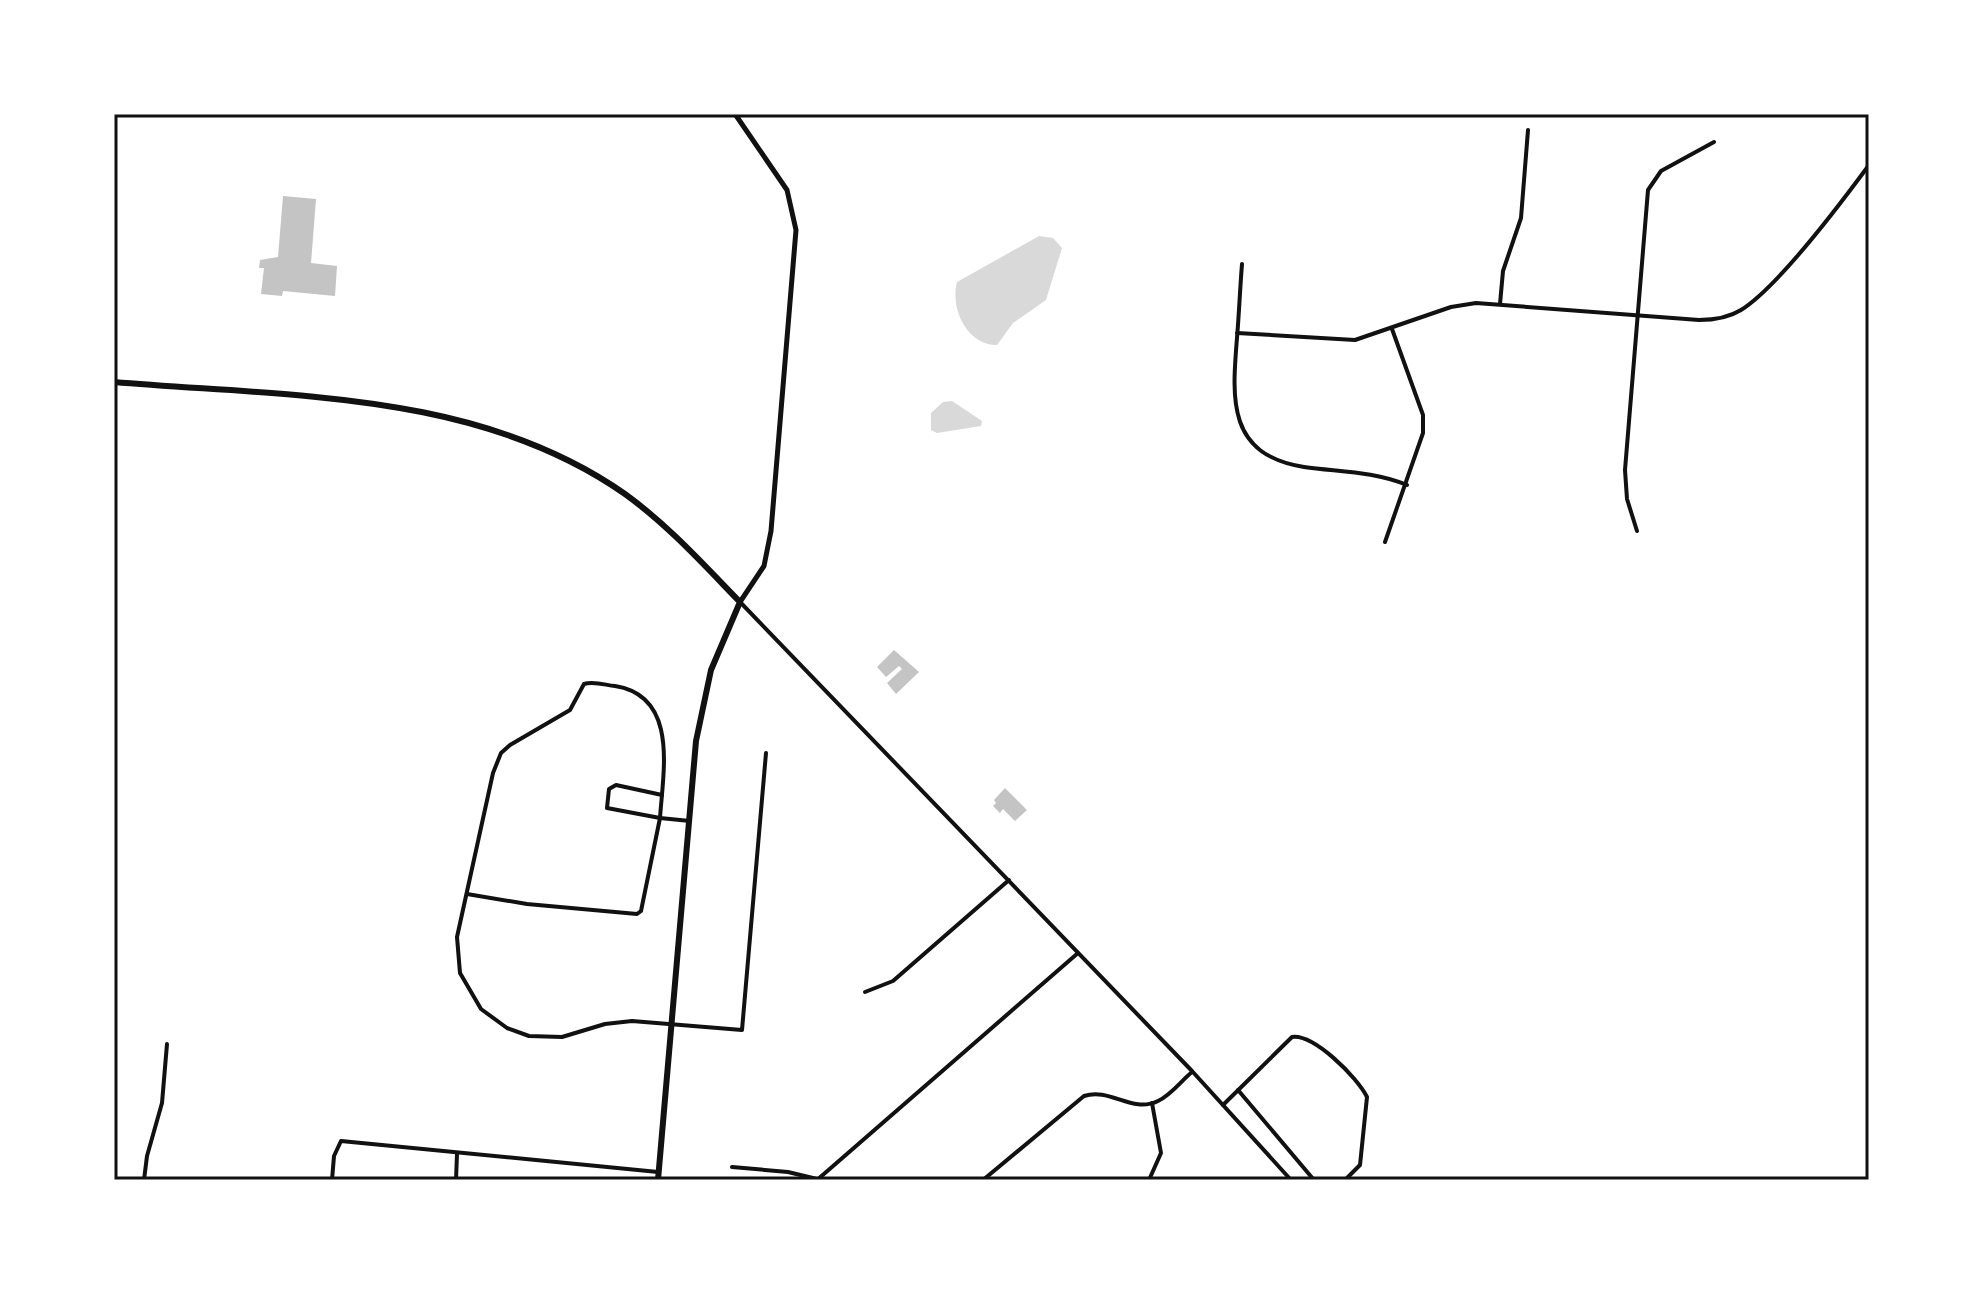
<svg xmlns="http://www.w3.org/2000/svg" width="1983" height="1294" viewBox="0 0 1983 1294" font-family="'PT Sans',sans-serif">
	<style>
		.water { fill: #d9d9d9 }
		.building { fill: #c4c4c4 }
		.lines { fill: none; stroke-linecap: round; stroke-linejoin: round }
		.minor { stroke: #111; stroke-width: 4 }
		.tertiary { stroke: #111; stroke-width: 5 }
		.secondary { stroke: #111; stroke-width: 6 }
		.neatline { fill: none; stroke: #111; stroke-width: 3 }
	</style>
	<rect width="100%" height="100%" fill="#fff"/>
	<g class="water">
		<path d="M1039 236 1053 238 1062 248 1046 300 1013 323 997 345C967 345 950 309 957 282Z"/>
		<polygon points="952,401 982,421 981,426 937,433 931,430 931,413 943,402"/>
	</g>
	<g class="building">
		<polygon points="283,196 316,199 311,263 337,266 335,296 283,291 282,296 261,294 264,268 259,268 260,260 278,257"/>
		<polygon points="894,650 919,672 896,694 887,683 902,669 899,666 886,677 877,667"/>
		<polygon points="1005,788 1027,810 1015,821 1003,809 1000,813 993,806 996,803 994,800"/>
	</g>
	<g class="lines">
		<g class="minor">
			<path d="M1242 264C1240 289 1239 314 1237 338 1232 399 1227 455 1304 467 1339 472 1373 471 1407 485"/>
			<polyline points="1500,304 1503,271 1521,218 1528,130"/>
			<path d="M1237 333 1355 340 1451 307 1476 303 1699 320C1713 320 1728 318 1741 310 1779 286 1841 203 1869 165"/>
			<polyline points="1637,531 1627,499 1625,470 1648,190 1661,171 1714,142"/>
			<polyline points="1385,542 1423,433 1423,415 1392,329"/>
			<polyline points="741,603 1192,1071 1291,1180"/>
			<path d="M690 821 660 818C663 772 679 696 615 686 605 685 594 681 584 684L570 710 510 745 501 753 493 773 457 937 460 973 481 1009 507 1028 529 1036 562 1037 605 1024 632 1021 742 1030 766 753"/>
			<polyline points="467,894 527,904 637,914 641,911 660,818 607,808 609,789 616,785 662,795"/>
			<polyline points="865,992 893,981 1009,880"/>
			<polyline points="1238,1090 1314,1180"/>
			<path d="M1223 1105 1292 1037C1314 1034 1357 1077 1367 1097L1360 1165 1345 1180"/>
			<polyline points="732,1167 788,1172 817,1179"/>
			<polyline points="144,1180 147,1156 162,1103 167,1044"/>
			<polyline points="332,1180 334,1156 341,1141 658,1172"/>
			<polyline points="456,1180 457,1154"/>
			<polyline points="817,1180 1078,953"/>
			<path d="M983 1180 1084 1096C1110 1087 1132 1114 1158 1101 1171 1095 1181 1081 1192 1072"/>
			<polyline points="1149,1180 1161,1153 1152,1103"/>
		</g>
		<polyline class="tertiary" points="735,114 787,190 796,230 771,531 764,566 740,602"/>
		<path class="secondary" d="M114 382C287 397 477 390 625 494 668 525 704 565 740 602L711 670 696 741 658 1180"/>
	</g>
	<rect width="1983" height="1294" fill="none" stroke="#ffffff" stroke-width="232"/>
	<rect x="116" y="116" width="1751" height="1062" class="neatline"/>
</svg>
